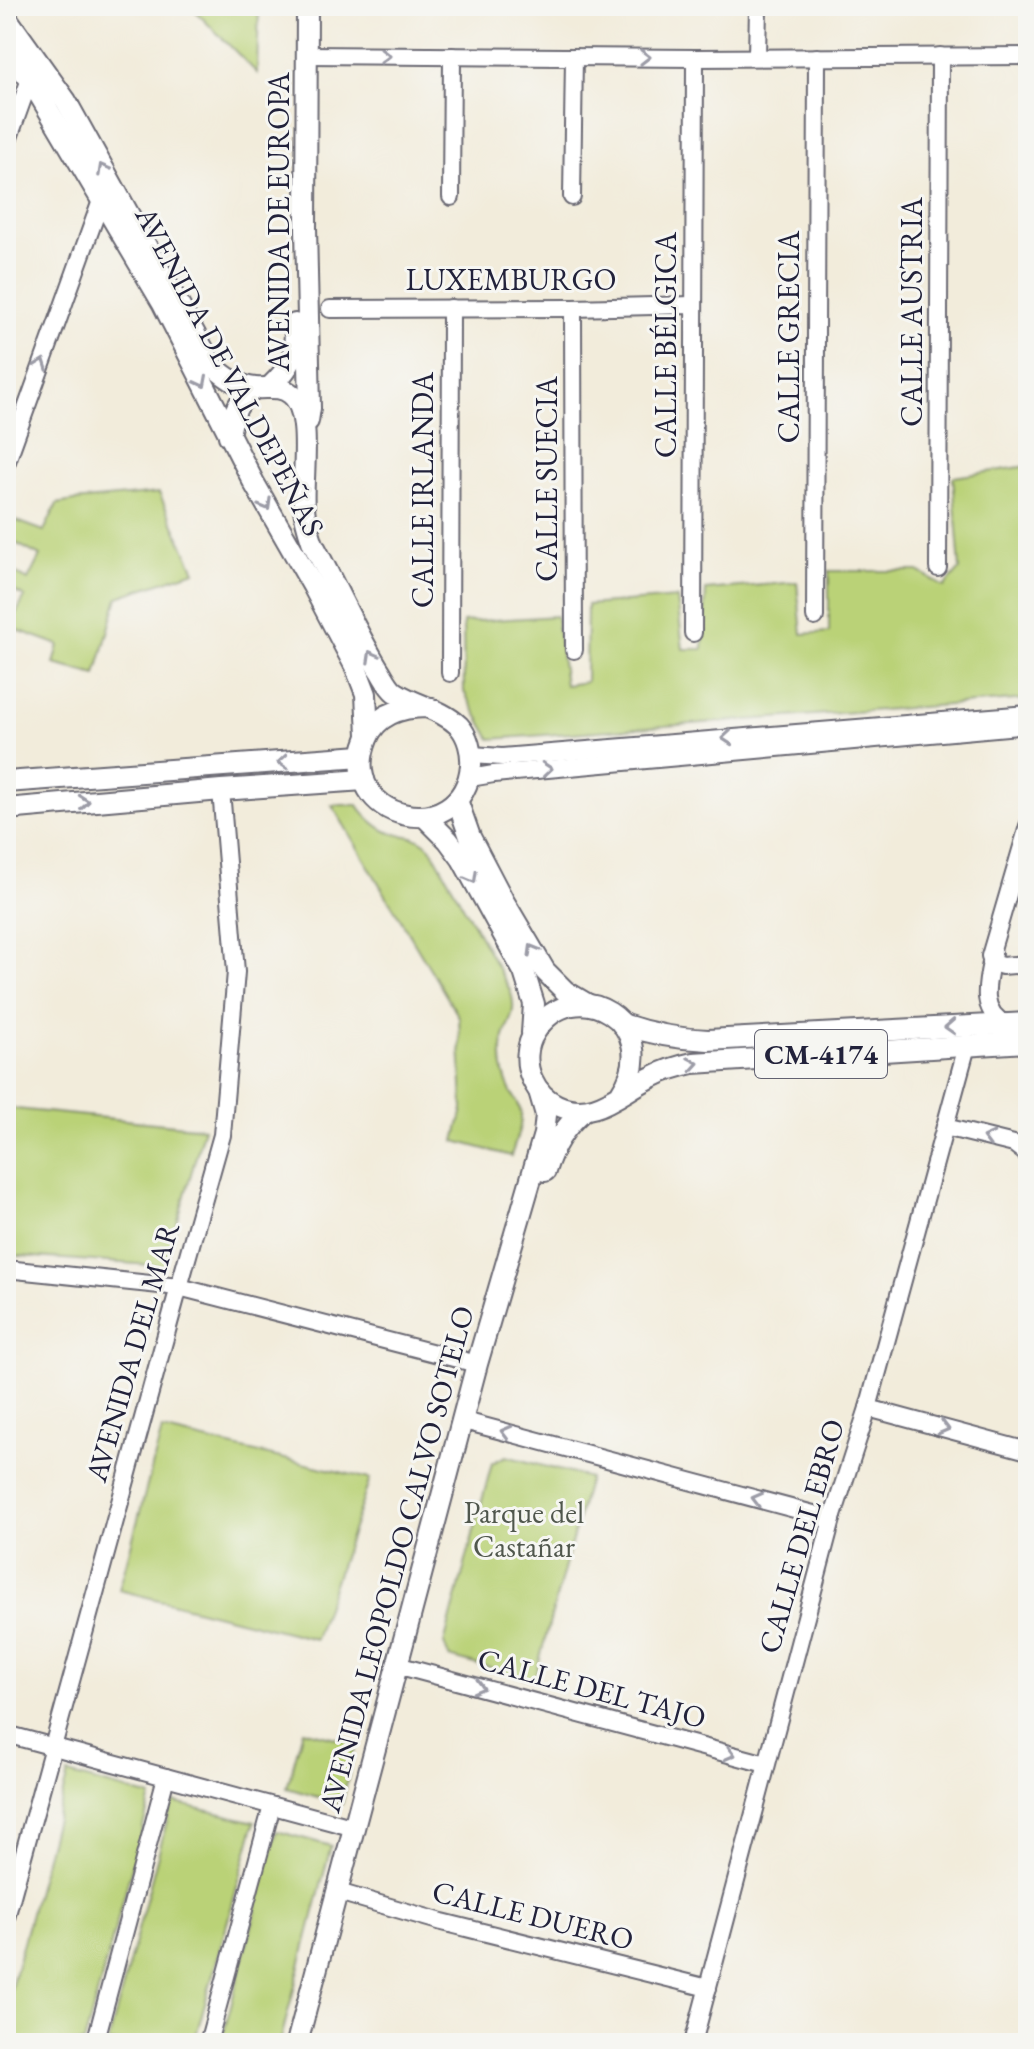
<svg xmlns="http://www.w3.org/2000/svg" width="1034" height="2049" viewBox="0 0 1034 2049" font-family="'EB Garamond',serif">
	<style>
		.green { fill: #bad277; stroke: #6e7a59; stroke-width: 2 }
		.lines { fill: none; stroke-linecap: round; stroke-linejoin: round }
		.minor-casing { stroke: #6b6973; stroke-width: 20 }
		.major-casing { stroke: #6b6973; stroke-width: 24 }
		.minor { stroke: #fff; stroke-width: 16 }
		.major { stroke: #fff; stroke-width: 20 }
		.oneway { stroke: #9c9ca7 }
		.labels { text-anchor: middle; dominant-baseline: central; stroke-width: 6; stroke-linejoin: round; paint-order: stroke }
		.shield { fill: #f6f6f2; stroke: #626272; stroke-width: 2 }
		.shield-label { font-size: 28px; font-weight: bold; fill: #22223b }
		.street-label { font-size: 30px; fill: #22223b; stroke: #f6f6f2 }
		.park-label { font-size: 30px; fill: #50574d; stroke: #f6f6f2 }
	</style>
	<rect width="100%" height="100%" fill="#f6f6f2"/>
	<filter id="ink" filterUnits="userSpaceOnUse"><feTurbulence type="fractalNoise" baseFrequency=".0125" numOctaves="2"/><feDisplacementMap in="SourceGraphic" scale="16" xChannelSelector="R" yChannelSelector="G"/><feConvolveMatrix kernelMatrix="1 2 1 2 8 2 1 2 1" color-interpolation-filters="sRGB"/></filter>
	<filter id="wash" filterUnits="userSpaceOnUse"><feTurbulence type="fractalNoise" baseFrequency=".006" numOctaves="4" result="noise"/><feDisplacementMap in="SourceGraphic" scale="32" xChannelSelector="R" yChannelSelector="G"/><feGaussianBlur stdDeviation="1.8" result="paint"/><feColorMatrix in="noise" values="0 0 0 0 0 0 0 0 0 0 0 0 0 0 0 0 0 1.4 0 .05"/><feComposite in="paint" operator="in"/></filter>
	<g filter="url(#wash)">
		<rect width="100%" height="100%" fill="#f2ecdb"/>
		<g class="green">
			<polygon points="190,6 259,6 257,73"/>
			<polygon points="1028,466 1028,699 491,739 464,692 463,622 556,616 565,685 586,682 587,605 677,598 683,649 703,649 706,590 797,582 802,634 829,632 829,571 918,571 944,587 960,569 953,477"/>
			<polygon points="159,493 195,571 118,597 96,675 54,664 59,645 9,627 25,597 6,587 6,568 28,580 40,556 6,538 6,517 44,531 57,504 74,501"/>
			<path d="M332 805H358C363 814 376 826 386 831 405 839 416 831 432 850L510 990C520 1018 503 1023 502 1049 501 1064 504 1078 511 1092 515 1099 521 1105 521 1114 522 1127 515 1143 511 1156L455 1141 463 1109 459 1017Z"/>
			<polygon points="6,1108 204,1128 165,1266 6,1255"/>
			<polygon points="162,1430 370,1479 315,1639 119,1590"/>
			<polygon points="506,1456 589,1478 534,1680 449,1657 444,1644 492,1463"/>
			<polygon points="303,1730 356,1743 342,1804 287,1788"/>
			<polygon points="68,1774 151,1797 84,2043 6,2043 6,2006"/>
			<polygon points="172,1802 255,1822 194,2043 108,2043"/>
			<polygon points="277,1831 331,1846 280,2043 221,2043"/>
		</g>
	</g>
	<g filter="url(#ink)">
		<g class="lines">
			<defs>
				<g id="minor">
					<polyline points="307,55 695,58 1028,56"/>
					<polyline points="757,57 758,6"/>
					<polyline points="6,146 30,79"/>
					<polyline points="451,197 452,56"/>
					<polyline points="572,197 574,57"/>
					<polyline points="573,308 574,650"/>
					<polyline points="330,309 573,308 693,305"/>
					<polyline points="6,464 102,198"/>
					<polyline points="938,568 940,56"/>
					<polyline points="815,617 817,57"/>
					<polyline points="693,633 695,58"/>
					<polyline points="450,673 451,308"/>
					<polyline points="472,755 502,757 1028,714"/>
					<polyline points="470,778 494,774 1028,725"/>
					<polyline points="1028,826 990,956 993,963 1002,966 1028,964"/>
					<path d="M993 953C988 979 977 1010 1006 1024"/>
					<polyline points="945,1127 1014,1144 1028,1155"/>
					<polyline points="6,1269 179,1287 477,1364"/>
					<polyline points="868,1408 1028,1451"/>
					<polyline points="468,1422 832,1519"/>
					<polyline points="404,1667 766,1764"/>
					<polyline points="6,1734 355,1828"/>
					<polyline points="345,1894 442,1922 708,1988"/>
					<polyline points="6,1918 179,1287 222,1135 236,972 221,790"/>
					<polyline points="95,2043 166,1777"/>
					<polyline points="208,2043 272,1806"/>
					<polyline points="693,2043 832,1519 868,1408 967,1046"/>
				</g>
				<g id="major">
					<polyline points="307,6 306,227 310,408 308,421"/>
					<path d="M6 17 66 101 212 365C224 376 237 386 255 388 267 389 280 385 291 394 314 413 301 479 304 508 305 521 309 532 313 544 335 585 354 628 378 668 383 675 388 687 395 692 416 706 440 708 459 726 468 736 472 752 471 765 463 850 334 820 367 739 377 713 403 707 427 707"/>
					<polyline points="6,50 30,79 163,304 254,483 313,586 356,668 366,694 368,735"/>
					<path d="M270 387C294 364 295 357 295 324"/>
					<path d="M229 436C232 415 237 401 255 388"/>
					<polyline points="6,782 361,756"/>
					<polyline points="457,800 470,837 503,900 545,971 565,991 587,1004"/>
					<polyline points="6,809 221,790 364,780"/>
					<polyline points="425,817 448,840 462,859 524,972 534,1004 532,1033"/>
					<path d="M622 1024C651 1034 677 1039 708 1040L1028 1023"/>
					<path d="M621 1093C667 1024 574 969 535 1032 526 1045 525 1064 532 1079 537 1090 546 1100 557 1105 594 1122 621 1091 652 1077 665 1070 679 1066 693 1063L1028 1042"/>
					<path d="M545 1171C552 1148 564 1127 583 1111"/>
					<polyline points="297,2043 477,1364 544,1134 546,1115 539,1091"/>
				</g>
			</defs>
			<use href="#minor" class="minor-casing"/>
			<use href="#major" class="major-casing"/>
			<use href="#minor" class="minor"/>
			<use href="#major" class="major"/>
		</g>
		<defs><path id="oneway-chevron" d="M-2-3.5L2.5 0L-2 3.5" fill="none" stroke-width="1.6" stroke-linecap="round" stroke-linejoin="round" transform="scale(2)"/></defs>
		<g class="oneway">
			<use href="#oneway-chevron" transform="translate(385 56)"/>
			<use href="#oneway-chevron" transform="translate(645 57)"/>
			<use href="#oneway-chevron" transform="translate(103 169) rotate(-119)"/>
			<use href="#oneway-chevron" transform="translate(42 364) rotate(-70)"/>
			<use href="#oneway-chevron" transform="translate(202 382) rotate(63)"/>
			<use href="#oneway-chevron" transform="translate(266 505) rotate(60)"/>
			<use href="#oneway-chevron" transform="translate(372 656) rotate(-119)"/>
			<use href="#oneway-chevron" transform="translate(727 738) rotate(175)"/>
			<use href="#oneway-chevron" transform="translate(283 762) rotate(176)"/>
			<use href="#oneway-chevron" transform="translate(547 769) rotate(-5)"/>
			<use href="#oneway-chevron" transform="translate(84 802) rotate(-5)"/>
			<use href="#oneway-chevron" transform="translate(472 878) rotate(61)"/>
			<use href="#oneway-chevron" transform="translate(533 950) rotate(-120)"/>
			<use href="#oneway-chevron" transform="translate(950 1027) rotate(177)"/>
			<use href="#oneway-chevron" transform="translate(693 1064) rotate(-10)"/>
			<use href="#oneway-chevron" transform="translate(988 1138) rotate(-165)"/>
			<use href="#oneway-chevron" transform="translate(944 1428) rotate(15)"/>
			<use href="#oneway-chevron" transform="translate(506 1432) rotate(-165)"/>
			<use href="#oneway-chevron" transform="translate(757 1499) rotate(-165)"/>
			<use href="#oneway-chevron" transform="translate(479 1687) rotate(15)"/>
			<use href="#oneway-chevron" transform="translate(730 1754) rotate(15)"/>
		</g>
	</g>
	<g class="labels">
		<rect class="shield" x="755" y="1030" width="132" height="48" rx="6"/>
		<g class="shield-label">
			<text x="821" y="1054">CM-4174</text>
		</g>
		<g class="street-label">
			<text transform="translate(278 222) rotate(-90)">AVENIDA DE EUROPA</text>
			<text x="511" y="279">LUXEMBURGO</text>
			<text transform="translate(911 312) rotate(-90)">CALLE AUSTRIA</text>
			<text transform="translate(788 337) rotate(-90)">CALLE GRECIA</text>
			<text transform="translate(665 345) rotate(-90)">CALLE BÉLGICA</text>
			<text transform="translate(230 371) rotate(62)">AVENIDA DE VALDEPEÑAS</text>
			<text transform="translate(546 479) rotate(-90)">CALLE SUECIA</text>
			<text transform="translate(422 490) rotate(-90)">CALLE IRLANDA</text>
			<text transform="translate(132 1352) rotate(-74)">AVENIDA DEL MAR</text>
			<text transform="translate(801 1536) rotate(-74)">CALLE DEL EBRO</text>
			<text transform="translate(396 1559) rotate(-75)">AVENIDA LEOPOLDO CALVO SOTELO</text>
			<text transform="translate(592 1688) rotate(15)">CALLE DEL TAJO</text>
			<text transform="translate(533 1915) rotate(14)">CALLE DUERO</text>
		</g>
		<g class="park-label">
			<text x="524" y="1512">Parque del<tspan x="524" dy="34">Castañar</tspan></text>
		</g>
	</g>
	<rect width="1034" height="2049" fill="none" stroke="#f6f6f2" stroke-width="32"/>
</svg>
